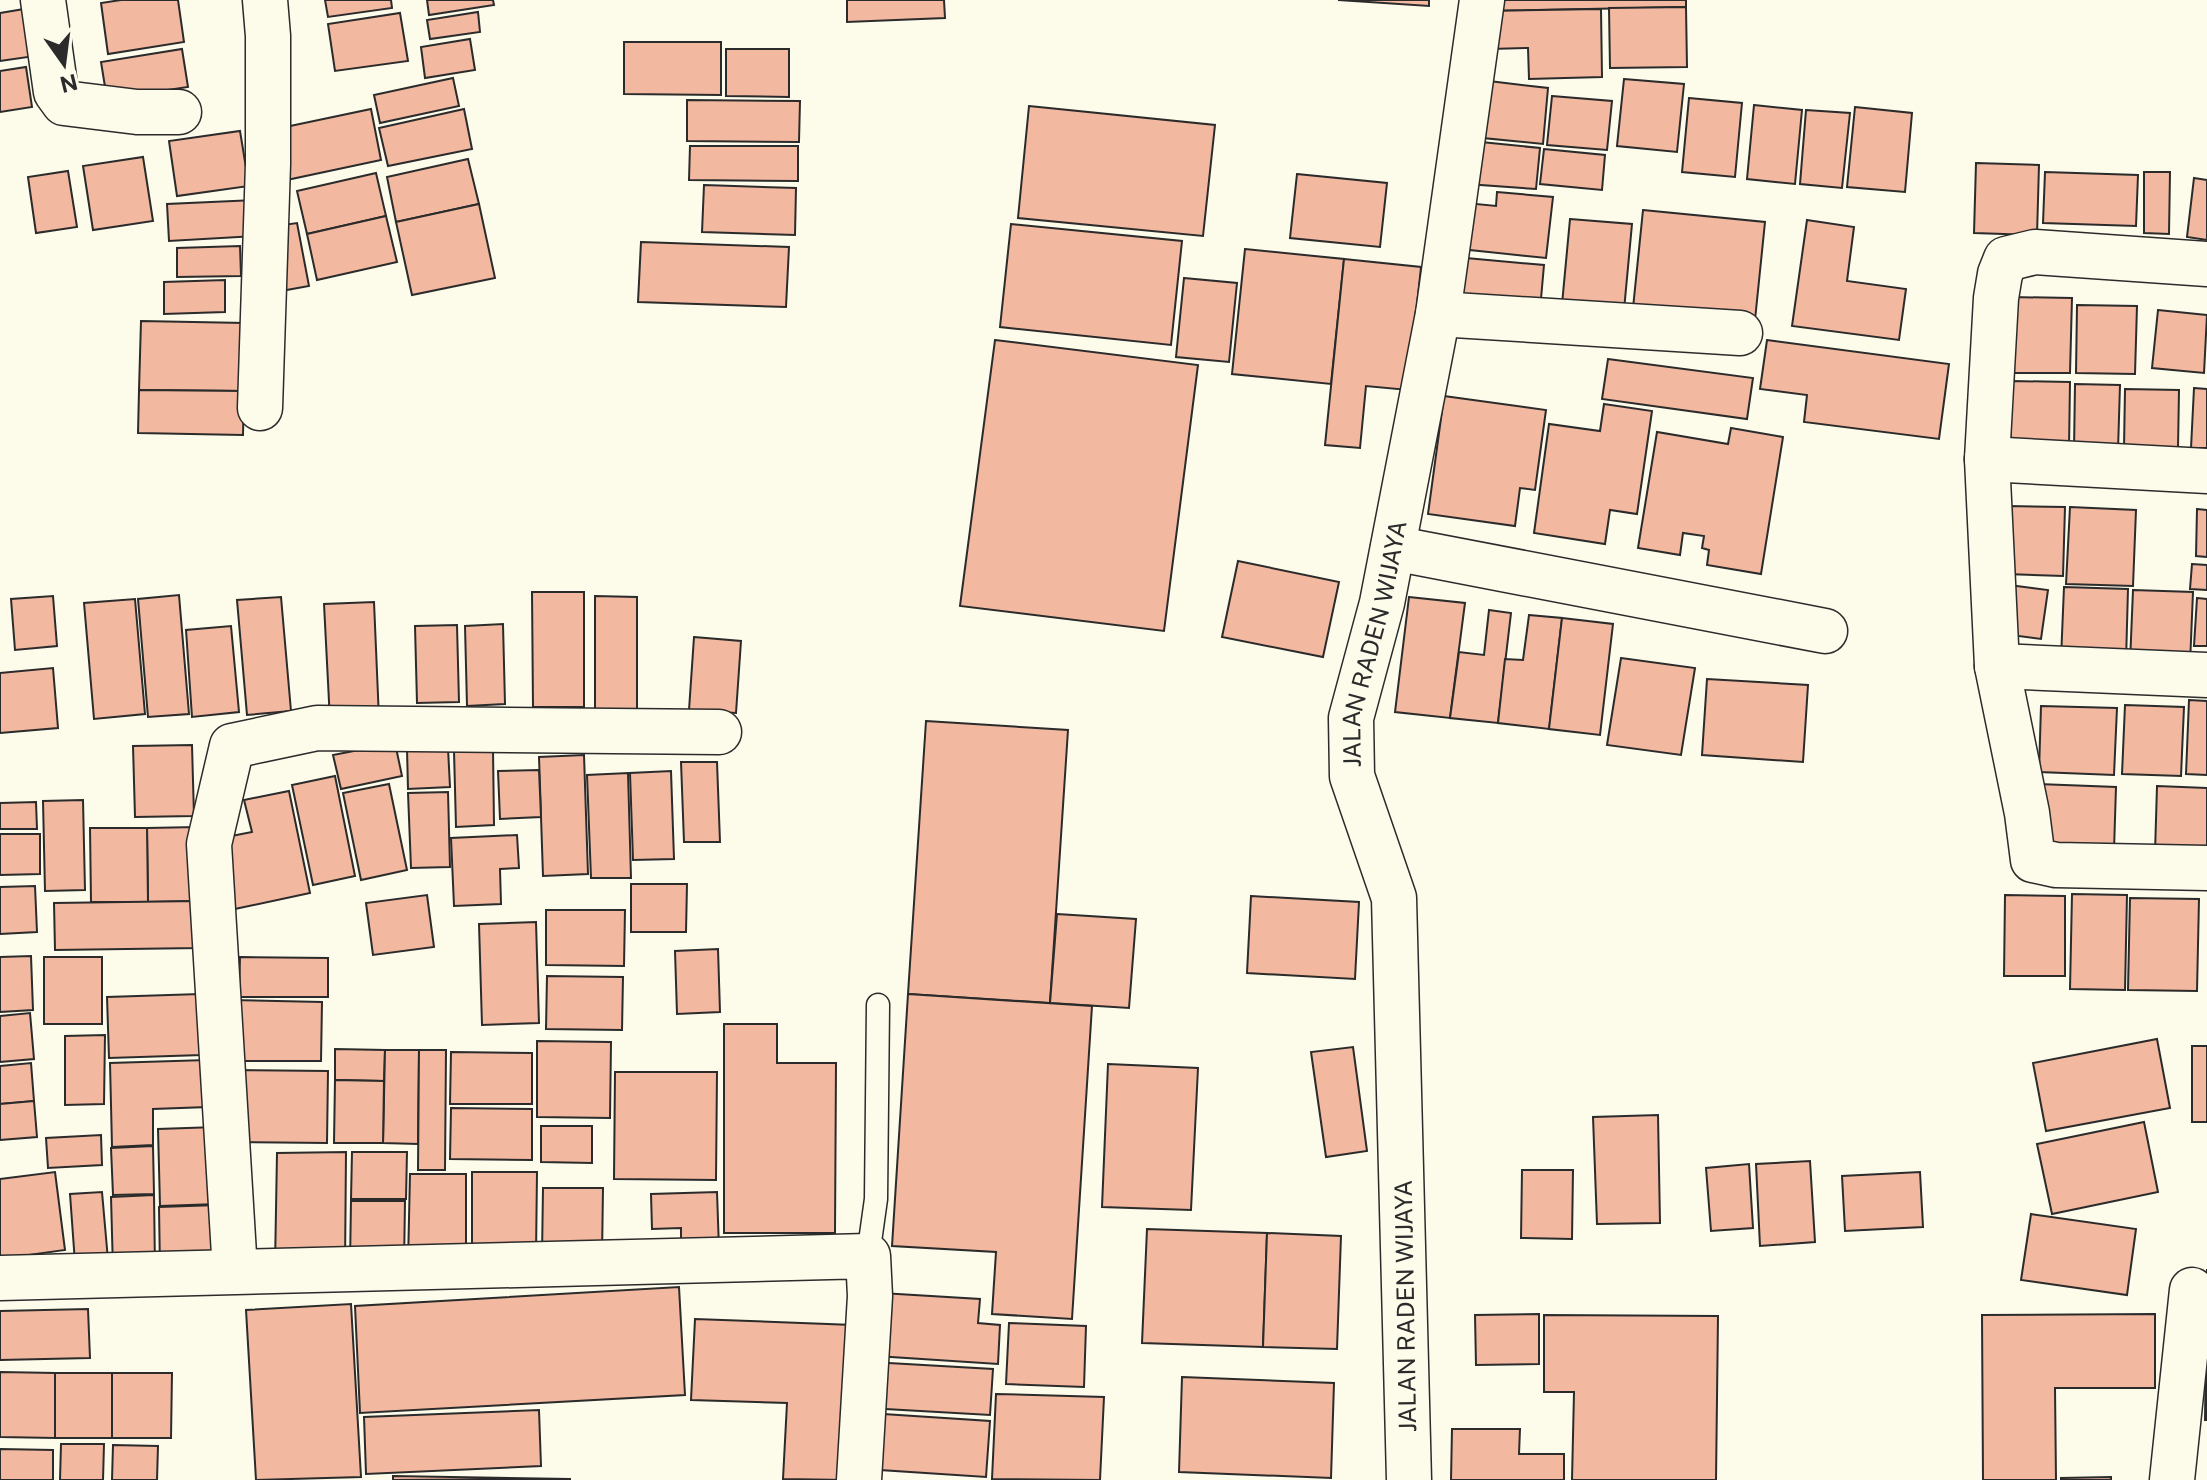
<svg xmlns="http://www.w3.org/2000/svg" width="2207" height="1480" viewBox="0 0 2207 1480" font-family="'Public Sans',sans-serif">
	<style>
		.building { fill: #f2b8a0; stroke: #2b2b2b; stroke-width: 2 }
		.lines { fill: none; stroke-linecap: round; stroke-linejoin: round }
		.lane-casing { stroke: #2b2b2b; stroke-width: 25 }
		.street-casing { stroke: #2b2b2b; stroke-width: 47 }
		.lane { stroke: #fdfbea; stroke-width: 22 }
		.street { stroke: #fdfbea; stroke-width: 44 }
		.labels { text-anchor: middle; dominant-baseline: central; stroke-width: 6; stroke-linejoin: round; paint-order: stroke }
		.street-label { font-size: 24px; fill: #2b2b2b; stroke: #fdfbea }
	</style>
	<rect width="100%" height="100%" fill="#fdfbea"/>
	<g class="building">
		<polygon points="121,0 178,0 184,42 108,54 101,3"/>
		<polygon points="325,0 391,0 392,8 328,17"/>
		<polygon points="427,0 493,0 494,5 429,15"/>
		<polygon points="847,0 944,0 945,18 847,22"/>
		<polygon points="1338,0 1429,0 1429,6"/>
		<polygon points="1488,0 1686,0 1686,7 1488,11"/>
		<polygon points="42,6 49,54 0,61 0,13"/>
		<polygon points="1686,7 1687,67 1610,68 1609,8"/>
		<polygon points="1601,9 1602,77 1529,79 1528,48 1490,49 1488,11"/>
		<polygon points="478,12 480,32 430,39 427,20"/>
		<polygon points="400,13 408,61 335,71 328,24"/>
		<polygon points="470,39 475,70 425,78 421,47"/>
		<polygon points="624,42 721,42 721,95 624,94"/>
		<polygon points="182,49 188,87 107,99 101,62"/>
		<polygon points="726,49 789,49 789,97 726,96"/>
		<polygon points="26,67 32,107 0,112 0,71"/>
		<polygon points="453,78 459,106 380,123 374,95"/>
		<polygon points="1624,79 1684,84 1677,152 1617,146"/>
		<polygon points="1489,81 1548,88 1543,144 1483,138"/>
		<polygon points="1552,96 1612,101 1607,150 1547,145"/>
		<polygon points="1689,98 1742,103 1735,177 1682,172"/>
		<polygon points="687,100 800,101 799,142 687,141"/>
		<polygon points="1754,105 1802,110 1795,184 1747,179"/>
		<polygon points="1029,106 1215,125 1203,236 1018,218"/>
		<polygon points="1855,107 1912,113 1905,192 1847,187"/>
		<polygon points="371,109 381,160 282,181 271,130"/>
		<polygon points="464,109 472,149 388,166 379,128"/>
		<polygon points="1806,110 1850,113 1842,188 1800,184"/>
		<polygon points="240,131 249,186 177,196 169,141"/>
		<polygon points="1471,141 1540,148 1536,189 1467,184"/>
		<polygon points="690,146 798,146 798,181 689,180"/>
		<polygon points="1544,149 1605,155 1602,190 1540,184"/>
		<polygon points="143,157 153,221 93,230 83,166"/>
		<polygon points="468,159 479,204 396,222 387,177"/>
		<polygon points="1976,163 2039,165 2037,235 1974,233"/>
		<polygon points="68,171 77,227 36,233 28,177"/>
		<polygon points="2045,172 2138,175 2136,226 2043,223"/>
		<polygon points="2144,172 2170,172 2169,234 2144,233"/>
		<polygon points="376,173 386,216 307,234 297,191"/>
		<polygon points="1297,174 1387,183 1380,247 1290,238"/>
		<polygon points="2194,178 2207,180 2207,240 2187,237"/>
		<polygon points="704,185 796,188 795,235 702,232"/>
		<polygon points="1497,192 1553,197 1546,258 1451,248 1456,202 1496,206"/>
		<polygon points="255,200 256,236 169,241 167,204"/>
		<polygon points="479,204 495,278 412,295 396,222"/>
		<polygon points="1643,210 1765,222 1755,320 1633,308"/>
		<polygon points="386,216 397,262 317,280 307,234"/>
		<polygon points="1570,219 1632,224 1623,321 1561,315"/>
		<polygon points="1807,220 1854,227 1847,281 1906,289 1899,340 1792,326"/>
		<polygon points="297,223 309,286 281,291 269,227"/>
		<polygon points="1011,224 1182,241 1171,345 1000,327"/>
		<polygon points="641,242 789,247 786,307 638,302"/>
		<polygon points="240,246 241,276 177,277 177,248"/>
		<polygon points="1245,249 1344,259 1331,384 1232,374"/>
		<polygon points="1466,258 1544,265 1540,310 1462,303"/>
		<polygon points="1344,259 1421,267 1408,390 1366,386 1360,448 1325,445"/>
		<polygon points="1184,278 1237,283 1229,362 1176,357"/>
		<polygon points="225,280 225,312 164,314 164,282"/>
		<polygon points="2010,297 2072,298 2070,373 2009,373"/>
		<polygon points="2077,305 2137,306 2135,374 2076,373"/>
		<polygon points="2158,310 2207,315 2204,373 2152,368"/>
		<polygon points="141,321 245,323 244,391 139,390"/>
		<polygon points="995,340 1198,365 1164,631 960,606"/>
		<polygon points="1767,340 1949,364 1939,439 1804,422 1807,395 1760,389"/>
		<polygon points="1608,359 1753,378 1747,419 1602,399"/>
		<polygon points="2012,381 2070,382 2069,448 2010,447"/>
		<polygon points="2075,384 2120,385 2118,450 2074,450"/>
		<polygon points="2194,388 2207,389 2207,448 2191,448"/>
		<polygon points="2125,389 2179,390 2178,449 2124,448"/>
		<polygon points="139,390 244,391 243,435 138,433"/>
		<polygon points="1444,396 1546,410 1535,490 1520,488 1515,526 1428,514"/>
		<polygon points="1604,404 1652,411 1637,514 1610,510 1605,544 1534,533 1549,424 1600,431"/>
		<polygon points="1731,428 1783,437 1761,574 1707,565 1709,550 1702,548 1704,536 1683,533 1680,555 1638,548 1657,432 1728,444"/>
		<polygon points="2008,506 2065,507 2063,576 2006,574"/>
		<polygon points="2070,507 2136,510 2133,586 2066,584"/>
		<polygon points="2197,509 2207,510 2207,557 2196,556"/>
		<polygon points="1238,561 1339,582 1323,657 1222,637"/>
		<polygon points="2192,564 2207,565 2207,590 2190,589"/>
		<polygon points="2009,585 2048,590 2041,639 2003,634"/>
		<polygon points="2064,587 2128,589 2126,661 2061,659"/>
		<polygon points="2133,590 2193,592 2190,664 2130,663"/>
		<polygon points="532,592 584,592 584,707 533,707"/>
		<polygon points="179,595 189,714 148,717 138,599"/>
		<polygon points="53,596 57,646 15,650 11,599"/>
		<polygon points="595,596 637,597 637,718 595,718"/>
		<polygon points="281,597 291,711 247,715 237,600"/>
		<polygon points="1409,597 1465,603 1450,718 1395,712"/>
		<polygon points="2197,598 2207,599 2207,646 2194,646"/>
		<polygon points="135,599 145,714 94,719 84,603"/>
		<polygon points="374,602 379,719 330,721 324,604"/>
		<polygon points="1489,610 1511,613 1498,723 1450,718 1459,652 1484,655"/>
		<polygon points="1529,615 1562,618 1549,729 1498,723 1505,659 1523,660"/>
		<polygon points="1562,618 1613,624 1600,735 1549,729"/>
		<polygon points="503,624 505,704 467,706 465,626"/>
		<polygon points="457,625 459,702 417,703 415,626"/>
		<polygon points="231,626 239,712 192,717 186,630"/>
		<polygon points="694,637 741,641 736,713 689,710"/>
		<polygon points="1621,658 1695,668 1681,755 1607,745"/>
		<polygon points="53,668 58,728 0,733 0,673"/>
		<polygon points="1707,679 1808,685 1803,762 1702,755"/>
		<polygon points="2189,700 2207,701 2207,775 2186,774"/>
		<polygon points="2125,705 2184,707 2181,776 2122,774"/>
		<polygon points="2041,706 2117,708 2114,775 2039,772"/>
		<polygon points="926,721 1068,730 1050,1003 908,994"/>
		<polygon points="395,743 402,776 341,789 333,755"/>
		<polygon points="192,745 194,816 135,817 133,746"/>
		<polygon points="448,748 450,787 408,789 407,749"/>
		<polygon points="493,749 494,825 456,827 454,751"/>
		<polygon points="584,755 588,874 543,876 539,757"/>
		<polygon points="681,762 717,762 720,842 684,842"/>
		<polygon points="539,770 541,817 500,819 498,771"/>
		<polygon points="671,771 674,859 633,860 630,773"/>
		<polygon points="628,773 631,878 591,878 587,775"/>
		<polygon points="335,776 355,876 313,885 292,785"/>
		<polygon points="389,784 407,870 361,880 343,793"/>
		<polygon points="2038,784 2116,787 2114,850 2035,847"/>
		<polygon points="2157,786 2207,788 2207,854 2155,853"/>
		<polygon points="289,791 310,893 230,910 216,839 252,832 244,800"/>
		<polygon points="448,792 450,867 411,868 408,793"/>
		<polygon points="83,800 85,890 45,891 43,801"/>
		<polygon points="36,802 37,829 0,829 0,803"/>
		<polygon points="197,827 198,901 148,902 147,828"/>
		<polygon points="90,828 147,828 148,902 91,902"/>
		<polygon points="0,834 40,834 40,874 0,875"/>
		<polygon points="517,835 519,868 500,869 501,904 454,906 451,838"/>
		<polygon points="631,884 687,884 686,932 631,932"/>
		<polygon points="35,886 37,932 0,934 0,887"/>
		<polygon points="2072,894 2127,895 2125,990 2070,989"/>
		<polygon points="427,895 434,947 373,955 366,903"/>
		<polygon points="2005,895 2065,896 2065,976 2004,976"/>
		<polygon points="1251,896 1359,902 1355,979 1247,973"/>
		<polygon points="2130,898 2199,899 2197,991 2128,990"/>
		<polygon points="198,901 199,948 55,950 54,903"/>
		<polygon points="546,910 625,910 624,966 546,965"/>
		<polygon points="1057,914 1136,919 1129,1008 1050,1003"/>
		<polygon points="536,922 539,1023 482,1025 479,924"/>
		<polygon points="718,949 720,1012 677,1014 675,951"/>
		<polygon points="31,956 33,1010 0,1012 0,957"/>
		<rect x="44" y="957" width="58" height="67"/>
		<polygon points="240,957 328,958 328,997 239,997"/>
		<polygon points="547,976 623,977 622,1030 546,1029"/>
		<polygon points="200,994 202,1055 109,1058 107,997"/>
		<polygon points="908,994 1092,1006 1072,1319 992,1314 996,1252 892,1246"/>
		<polygon points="230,1000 322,1002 321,1061 230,1061"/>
		<polygon points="30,1013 34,1059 0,1062 0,1016"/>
		<polygon points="724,1024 777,1024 777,1063 836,1063 835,1233 724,1233"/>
		<polygon points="105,1035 104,1104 65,1105 65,1036"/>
		<polygon points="2157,1039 2170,1108 2046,1131 2033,1063"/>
		<polygon points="537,1041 611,1042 610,1118 537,1117"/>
		<rect x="2192" y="1046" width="15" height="76"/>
		<polygon points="1353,1047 1367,1151 1326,1157 1311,1052"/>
		<polygon points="335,1049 385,1050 384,1081 335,1080"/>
		<polygon points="385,1050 419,1050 418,1144 383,1143"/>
		<polygon points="419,1050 446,1050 445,1170 418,1170"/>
		<polygon points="451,1052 532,1053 532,1104 450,1104"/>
		<polygon points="207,1060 208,1107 153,1109 153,1145 112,1147 110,1063"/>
		<polygon points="31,1063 34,1101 0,1104 0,1066"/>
		<polygon points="1108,1064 1198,1068 1191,1210 1102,1207"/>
		<polygon points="231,1070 328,1071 327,1143 230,1142"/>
		<polygon points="615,1072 717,1072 716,1180 614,1179"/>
		<polygon points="335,1080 384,1081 383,1143 334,1143"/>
		<polygon points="34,1101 37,1137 0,1140 0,1104"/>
		<polygon points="451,1108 532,1109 532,1160 450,1159"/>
		<polygon points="1658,1115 1660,1223 1597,1224 1593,1117"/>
		<polygon points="2144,1122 2158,1192 2052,1214 2037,1144"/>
		<polygon points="541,1126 592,1126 592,1163 541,1162"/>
		<polygon points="216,1127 218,1204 160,1206 158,1129"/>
		<polygon points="101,1135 102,1165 48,1168 46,1138"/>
		<polygon points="153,1146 154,1194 113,1195 111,1148"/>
		<polygon points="346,1152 345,1267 275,1266 277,1153"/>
		<polygon points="352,1152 407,1152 406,1199 351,1199"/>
		<polygon points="1810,1161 1815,1242 1760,1246 1756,1164"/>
		<polygon points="1749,1164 1753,1228 1711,1231 1706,1168"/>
		<polygon points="1522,1170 1573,1170 1572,1239 1521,1238"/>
		<polygon points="55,1172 65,1250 0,1259 0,1179"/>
		<polygon points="472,1172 537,1172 536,1255 472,1255"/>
		<polygon points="1920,1172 1923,1227 1845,1231 1842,1176"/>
		<polygon points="410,1174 466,1174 466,1263 408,1263"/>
		<polygon points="543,1188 603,1188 602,1256 542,1256"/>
		<polygon points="102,1192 108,1260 75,1263 70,1194"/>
		<polygon points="717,1192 719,1249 681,1250 681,1228 652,1229 651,1194"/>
		<polygon points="154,1195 155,1268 113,1270 111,1197"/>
		<polygon points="351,1201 405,1201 404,1265 350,1264"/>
		<polygon points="218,1205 219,1267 160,1269 159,1207"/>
		<polygon points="2031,1214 2136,1229 2127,1295 2021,1280"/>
		<polygon points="1147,1229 1267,1233 1263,1347 1142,1343"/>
		<polygon points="1267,1233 1341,1236 1337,1349 1263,1347"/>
		<polygon points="2207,1269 2207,1420 2205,1420"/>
		<polygon points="679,1287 685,1395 360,1413 355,1306"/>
		<polygon points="881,1293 980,1299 978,1323 1000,1325 998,1364 876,1356"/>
		<polygon points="351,1304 361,1477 256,1480 246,1310"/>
		<polygon points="88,1309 90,1358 0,1360 0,1311"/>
		<polygon points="1539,1314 1539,1364 1476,1365 1475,1315"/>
		<polygon points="2155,1314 2155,1388 2055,1388 2056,1480 1983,1480 1982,1315"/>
		<polygon points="1544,1315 1718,1316 1716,1480 1572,1480 1574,1392 1544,1392"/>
		<polygon points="695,1319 853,1325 846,1480 783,1479 787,1403 691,1400"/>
		<polygon points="1009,1323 1086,1326 1084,1387 1006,1384"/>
		<polygon points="871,1362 993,1369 990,1415 868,1408"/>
		<polygon points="0,1372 55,1373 55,1438 0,1437"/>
		<rect x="55" y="1373" width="57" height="65"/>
		<polygon points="112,1373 172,1373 171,1438 112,1438"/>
		<polygon points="1182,1377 1334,1383 1331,1478 1179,1472"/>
		<polygon points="996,1394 1104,1397 1100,1480 992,1479"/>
		<polygon points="539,1410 541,1466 366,1474 364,1417"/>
		<polygon points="868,1413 990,1421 986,1477 865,1469"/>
		<polygon points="1452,1429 1520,1429 1519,1454 1564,1454 1564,1480 1451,1480"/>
		<polygon points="61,1444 104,1444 103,1480 60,1480"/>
		<polygon points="113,1445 158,1446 157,1480 112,1480"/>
		<polygon points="0,1449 53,1450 53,1480 0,1480"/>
		<polygon points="393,1476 571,1479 393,1480"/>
		<polygon points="2111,1477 2111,1480 2061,1480 2061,1478"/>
	</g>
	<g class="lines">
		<defs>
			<polyline id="lane" points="868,1256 876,1199 878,1005"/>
			<g id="street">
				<polyline points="43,0 56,92 64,103 137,112 179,112"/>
				<polyline points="2207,264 2035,252 2006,259 2000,274 1996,298 1987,459 1997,666 2027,813 2033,860 2056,865 2207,868"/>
				<polyline points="1438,314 1740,333"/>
				<polyline points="260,408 268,164 268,36 265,0"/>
				<polyline points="1987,459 2207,471"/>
				<polyline points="1393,548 1825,631"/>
				<polyline points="1997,666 2207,675"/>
				<polyline points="235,1271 209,844 232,746 317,728 719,732"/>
				<polyline points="0,1278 868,1256 870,1296 859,1480"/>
				<path id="s1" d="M1409 1480 1394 898 1352 776 1351 718 1382 603 1438 314 1482 0"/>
				<polyline points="2172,1480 2192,1290"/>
			</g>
		</defs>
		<use href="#lane" class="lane-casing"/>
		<use href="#street" class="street-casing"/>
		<use href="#lane" class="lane"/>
		<use href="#street" class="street"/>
	</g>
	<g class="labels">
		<g class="street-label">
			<text stroke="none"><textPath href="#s1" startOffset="846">JALAN RADEN WIJAYA</textPath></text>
			<text transform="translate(1405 1306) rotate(-91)">JALAN RADEN WIJAYA</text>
		</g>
	</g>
	<g transform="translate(64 64) rotate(166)" stroke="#fdfbea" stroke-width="6" paint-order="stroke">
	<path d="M0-6L14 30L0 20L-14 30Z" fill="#2b2b2b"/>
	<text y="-12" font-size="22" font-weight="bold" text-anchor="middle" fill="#2b2b2b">N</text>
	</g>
</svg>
